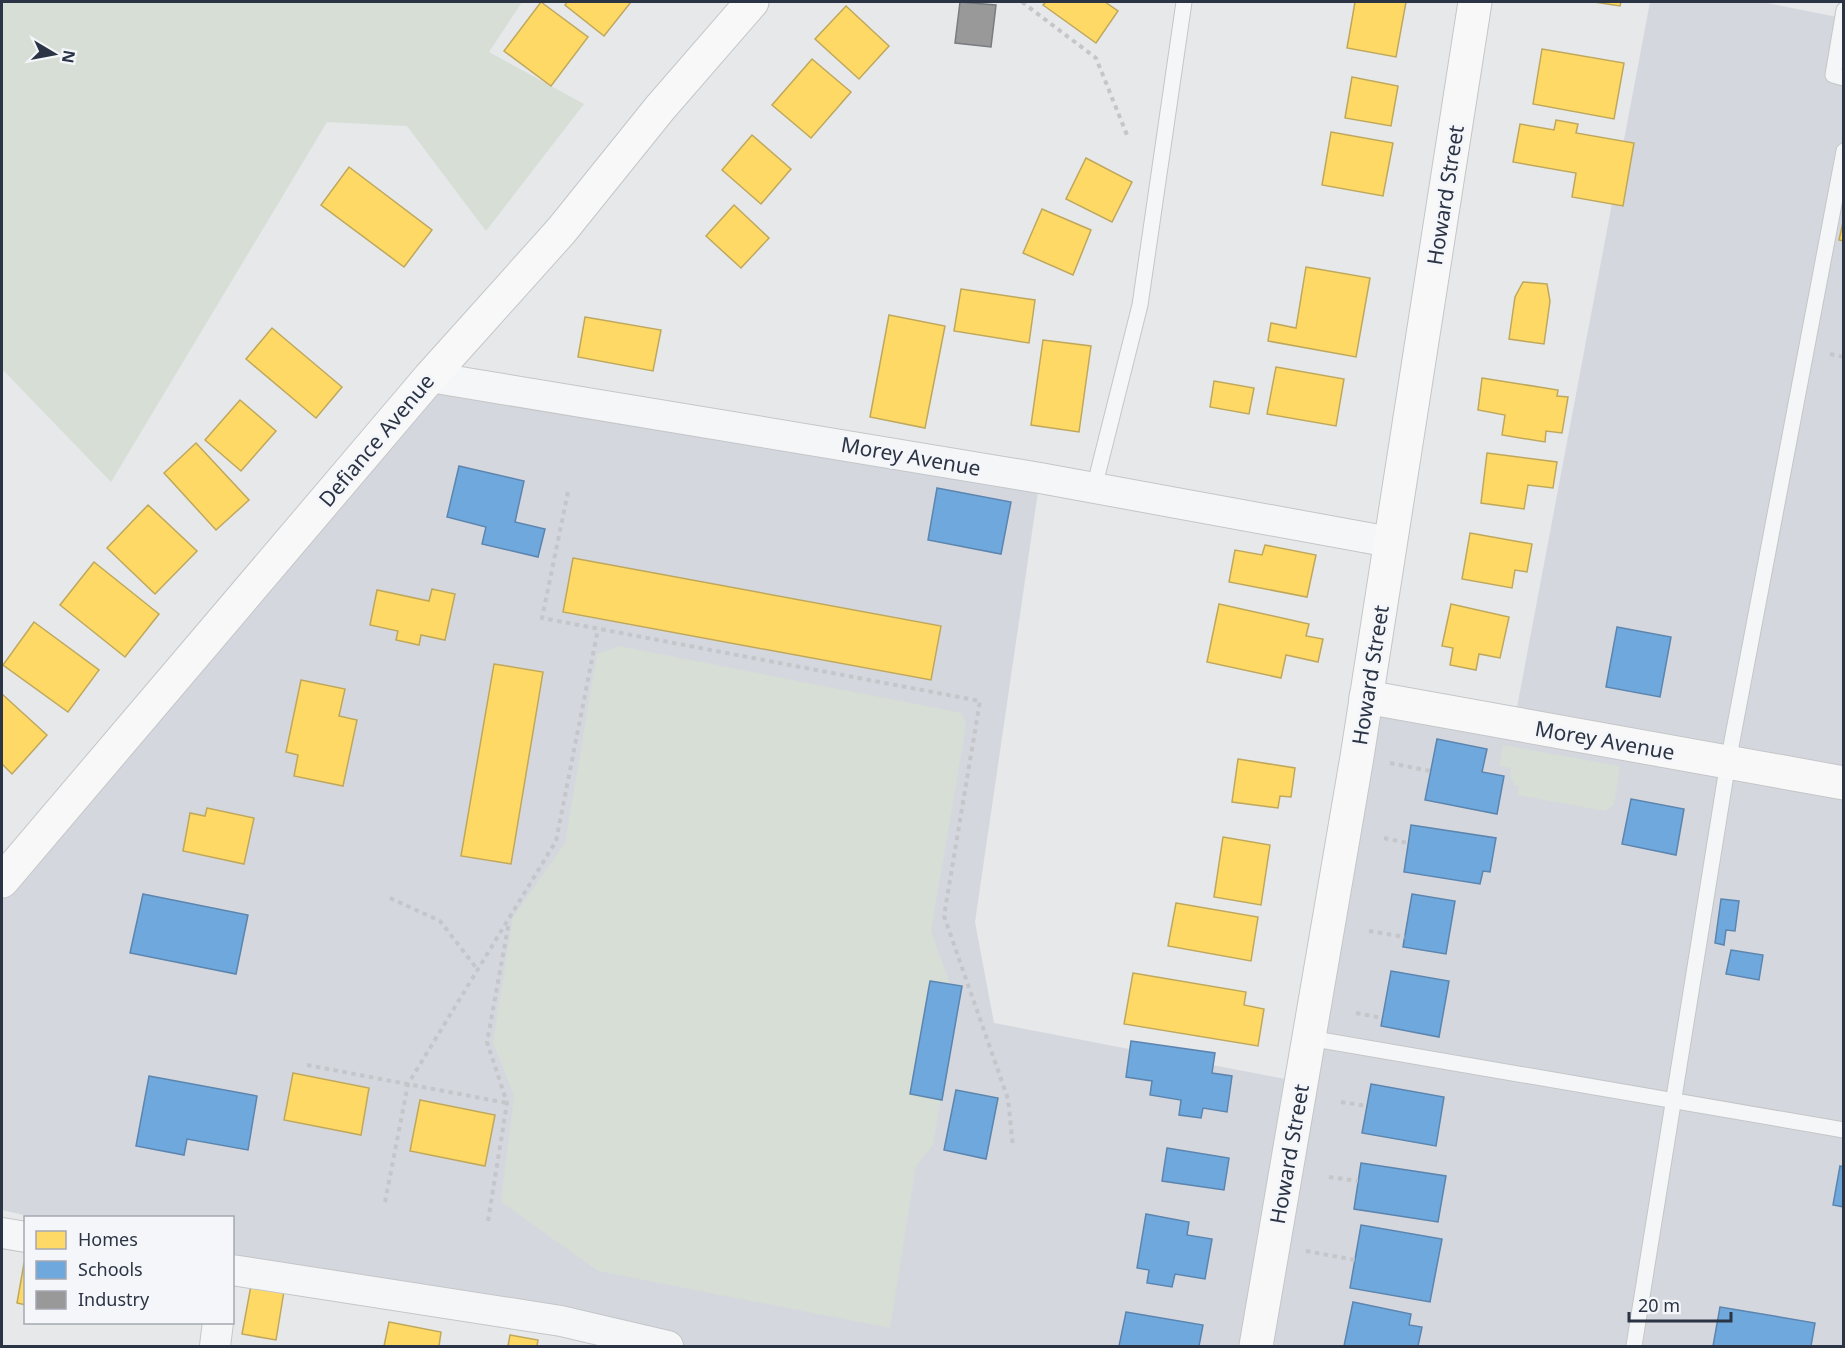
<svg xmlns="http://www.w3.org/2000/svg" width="1845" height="1348" viewBox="0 0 1845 1348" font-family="'Noto Sans',sans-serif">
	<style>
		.built { fill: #d4d7dd }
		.green { fill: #d6ded6 }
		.homes { fill: #ffd966; stroke: #bfa85c; stroke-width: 1.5 }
		.schools { fill: #6fa8dc; stroke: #5b85af; stroke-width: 1.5 }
		.industry { fill: #999; stroke: #787b80; stroke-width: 1.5 }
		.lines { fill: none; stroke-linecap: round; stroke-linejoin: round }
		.lane-casing { stroke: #c4c6c8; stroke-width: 17 }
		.street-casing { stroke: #c4c6c8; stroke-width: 32 }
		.secondary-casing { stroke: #c4c6c8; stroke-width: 35 }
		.path { stroke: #c5c6ca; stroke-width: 4; stroke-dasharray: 4.5 4.5; stroke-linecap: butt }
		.lane { stroke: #f5f6f7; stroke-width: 15 }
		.street { stroke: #f5f6f7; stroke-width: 30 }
		.secondary { stroke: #f8f8f8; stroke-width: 33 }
		.labels { text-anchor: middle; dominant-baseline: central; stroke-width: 6; stroke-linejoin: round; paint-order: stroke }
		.street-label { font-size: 21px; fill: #2b3445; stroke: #f4f6f9 }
	</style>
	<rect width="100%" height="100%" fill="#e6e8ea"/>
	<polygon class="built" points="1650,2 1762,2 1842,18 1833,75 1844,77 1843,1346 641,1346 233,1259 232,1218 37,1218 2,1210 2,883 430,377 1040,478 975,922 994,1023 1301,1082 1366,697 1514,723"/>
	<g class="green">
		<polygon points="2,2 522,2 489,52 584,104 486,231 407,126 327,122 111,482 4,371 2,374"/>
		<polygon points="619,646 962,713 966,726 931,931 957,1003 933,1145 916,1166 890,1328 598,1271 501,1202 514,1096 493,1042 513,917 565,843 597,654"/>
		<polygon points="1503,745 1620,766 1614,805 1605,811 1517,795 1519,786 1514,785 1510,775 1511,768 1499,766"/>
	</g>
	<g class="homes">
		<polygon points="541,2 588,37 551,86 504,51"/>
		<polygon points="567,2 631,2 604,36 565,5"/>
		<polygon points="1046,2 1105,2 1118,11 1096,43 1043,5"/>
		<polygon points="1355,2 1406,2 1396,57 1347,48"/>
		<polygon points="1594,2 1621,2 1620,6"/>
		<polygon points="846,6 889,46 859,79 815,39"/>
		<polygon points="1542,49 1624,63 1614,119 1533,104"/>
		<polygon points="812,59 851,92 811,138 772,105"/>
		<polygon points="1352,77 1398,86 1391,126 1345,118"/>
		<polygon points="1556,120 1578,124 1576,133 1634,143 1623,206 1572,197 1576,173 1513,162 1520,124 1554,130"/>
		<polygon points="1331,132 1393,143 1383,196 1322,185"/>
		<polygon points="752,135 791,169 761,204 722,170"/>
		<polygon points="1086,158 1132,182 1112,222 1066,199"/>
		<polygon points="349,167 432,230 404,267 321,205"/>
		<polygon points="734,205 769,238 741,268 706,236"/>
		<polygon points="1042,209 1091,230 1073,275 1023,253"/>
		<polygon points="1844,218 1844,241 1839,240"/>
		<polygon points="1306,267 1370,278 1356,357 1268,341 1271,323 1296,328"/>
		<polygon points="1523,282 1547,284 1550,301 1544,344 1509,339 1515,297"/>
		<polygon points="961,289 1035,300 1029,343 954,331"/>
		<polygon points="889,315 945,326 925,428 870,417"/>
		<polygon points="585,317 661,330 653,371 578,357"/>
		<polygon points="272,328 342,387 316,418 246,359"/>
		<polygon points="1043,340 1091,346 1079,432 1031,425"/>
		<polygon points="1276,367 1344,379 1336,426 1267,414"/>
		<polygon points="1482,378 1558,390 1557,396 1568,397 1562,433 1546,431 1545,442 1502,435 1505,415 1478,410"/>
		<polygon points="1214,381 1254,388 1249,414 1210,407"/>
		<polygon points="240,400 276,431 241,471 205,440"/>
		<polygon points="196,443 249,500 216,530 164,473"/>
		<polygon points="1487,453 1557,462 1553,488 1528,485 1524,509 1481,503"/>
		<polygon points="148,505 197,551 155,594 107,548"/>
		<polygon points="1470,533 1532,544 1527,572 1515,570 1512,588 1462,579"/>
		<polygon points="1265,545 1316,555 1307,597 1229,582 1235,550 1262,555"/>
		<polygon points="573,558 941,626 931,680 563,612"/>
		<polygon points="94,562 159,614 125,657 60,605"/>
		<polygon points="432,589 455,594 445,640 421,635 419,645 396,640 398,631 370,625 377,590 429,601"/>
		<polygon points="1219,604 1309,624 1306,636 1323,639 1318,662 1286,655 1281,678 1207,662"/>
		<polygon points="1451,604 1509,617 1500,658 1479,654 1476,670 1450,665 1453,648 1442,646"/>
		<polygon points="34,622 99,670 68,712 3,665"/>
		<polygon points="494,664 543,672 511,864 461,856"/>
		<polygon points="301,680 345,689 339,716 357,720 343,786 294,776 298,755 286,752"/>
		<polygon points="2,694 47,735 12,774 2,764"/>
		<polygon points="1238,759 1295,768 1291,797 1280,796 1278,808 1232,802"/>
		<polygon points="207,808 254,818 244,864 183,851 190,813 205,816"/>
		<polygon points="1223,837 1270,845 1261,905 1214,897"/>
		<polygon points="1176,903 1258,917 1251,961 1168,946"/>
		<polygon points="1133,973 1246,992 1244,1005 1264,1009 1258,1046 1124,1024"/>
		<polygon points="293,1073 369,1088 361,1135 284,1120"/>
		<polygon points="420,1100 495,1115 485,1166 410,1151"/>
		<polygon points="24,1263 26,1263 26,1305 17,1303"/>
		<polygon points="252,1280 285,1285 276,1340 242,1334"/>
		<polygon points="389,1322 441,1332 439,1346 384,1346"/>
		<polygon points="510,1335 538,1340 537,1346 508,1346"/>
	</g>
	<g class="schools">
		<polygon points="459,466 524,481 515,522 545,529 538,557 482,544 486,527 447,517"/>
		<polygon points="937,488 1011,502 1001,554 928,540"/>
		<polygon points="1617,627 1671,637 1660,697 1606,687"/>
		<polygon points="1437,739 1487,749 1482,772 1504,776 1497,814 1425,800"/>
		<polygon points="1631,799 1684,809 1676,855 1622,844"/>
		<polygon points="1411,825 1496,838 1490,872 1483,871 1480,884 1404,872"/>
		<polygon points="143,894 248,915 236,974 130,953"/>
		<polygon points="1412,894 1455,901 1446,954 1403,947"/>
		<polygon points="1721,899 1739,901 1735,931 1726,930 1724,945 1715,943"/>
		<polygon points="1731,950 1763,955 1759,980 1726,974"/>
		<polygon points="1391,971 1449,981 1439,1037 1381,1026"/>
		<polygon points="930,981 962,986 942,1100 910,1094"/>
		<polygon points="1131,1041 1215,1053 1212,1073 1232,1076 1227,1112 1203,1108 1201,1118 1179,1115 1181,1100 1150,1095 1152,1081 1126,1077"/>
		<polygon points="149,1076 257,1096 248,1150 187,1139 184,1155 136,1146"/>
		<polygon points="1371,1084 1444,1097 1436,1146 1362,1133"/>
		<polygon points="956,1090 998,1098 986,1159 944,1150"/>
		<polygon points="1167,1148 1229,1158 1224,1190 1162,1181"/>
		<polygon points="1361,1163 1446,1176 1438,1222 1354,1209"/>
		<polygon points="1840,1166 1844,1167 1844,1207 1833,1205"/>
		<polygon points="1146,1214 1189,1222 1187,1235 1212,1239 1205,1279 1175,1274 1172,1287 1147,1283 1149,1270 1137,1268"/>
		<polygon points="1361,1225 1442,1239 1430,1302 1350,1288"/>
		<polygon points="1353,1302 1411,1314 1409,1325 1422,1327 1418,1346 1344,1346"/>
		<polygon points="1720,1307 1815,1323 1811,1346 1713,1346"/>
		<polygon points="1126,1312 1203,1325 1199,1346 1119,1346"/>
	</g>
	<polygon class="industry" points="960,2 996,5 991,47 955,43"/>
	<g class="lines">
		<defs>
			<g id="lane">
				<polyline points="1844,10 1833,75 1844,78"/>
				<polyline points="1094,488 1140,305 1184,2"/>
				<polyline points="1309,1038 1844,1130"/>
				<polyline points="1634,1346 1728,762 1844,151"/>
			</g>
			<g id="street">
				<polyline points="430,377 1040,478 1390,542"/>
				<polyline points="2,1233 26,1237"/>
				<polyline points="232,1270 561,1321 668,1346"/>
				<polyline points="215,1346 218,1322"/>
			</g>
			<g id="secondary">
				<polyline points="1366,697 1844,783"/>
				<polyline points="2,881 430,377 561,231 660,108 752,2"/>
				<polyline points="1256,1346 1357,757 1475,2"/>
			</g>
		</defs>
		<use href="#lane" class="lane-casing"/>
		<use href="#street" class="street-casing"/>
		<use href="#secondary" class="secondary-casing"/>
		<g class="path">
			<polyline points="1022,2 1096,58 1127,135"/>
			<polyline points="1830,354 1844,357"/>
			<polyline points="568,492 542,618 980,701 944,916 1008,1099 1013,1147"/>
			<polyline points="1390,763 1430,771"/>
			<polyline points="1384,838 1408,843"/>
			<polyline points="390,898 440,921 478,970"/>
			<polyline points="1369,931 1405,937"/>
			<polyline points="1356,1013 1382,1018"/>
			<polyline points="307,1065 507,1103"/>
			<polyline points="1341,1102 1367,1106"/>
			<polyline points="1329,1177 1358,1181"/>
			<polyline points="385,1202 408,1084 556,841 598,629"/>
			<polyline points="488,1221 507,1103 487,1042 509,922"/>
			<polyline points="1306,1251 1355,1260"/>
		</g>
		<use href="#lane" class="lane"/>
		<use href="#street" class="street"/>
		<use href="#secondary" class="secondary"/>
	</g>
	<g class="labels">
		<g class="street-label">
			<text transform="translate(1445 195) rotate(-81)">Howard Street</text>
			<text transform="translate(376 440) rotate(-50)">Defiance Avenue</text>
			<text transform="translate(911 456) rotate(10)">Morey Avenue</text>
			<text transform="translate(1370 675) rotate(-81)">Howard Street</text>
			<text transform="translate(1605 740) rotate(10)">Morey Avenue</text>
			<text transform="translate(1289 1154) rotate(-80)">Howard Street</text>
		</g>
	</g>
	<rect width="1845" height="1348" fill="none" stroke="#2b3445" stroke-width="6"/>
	<rect x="24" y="1216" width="210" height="108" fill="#f4f6f9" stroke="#a4a8b1" stroke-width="1.5"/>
	<rect x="36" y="1231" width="30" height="18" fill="#ffd966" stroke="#a4a8b1" stroke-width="1.5"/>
	<text x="78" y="1246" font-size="18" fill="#2b3445">Homes</text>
	<rect x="36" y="1261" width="30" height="18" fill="#6fa8dc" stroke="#a4a8b1" stroke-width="1.5"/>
	<text x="78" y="1276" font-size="18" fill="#2b3445">Schools</text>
	<rect x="36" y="1291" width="30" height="18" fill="#999999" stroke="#a4a8b1" stroke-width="1.5"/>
	<text x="78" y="1306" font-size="18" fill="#2b3445">Industry</text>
	<g transform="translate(54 54) rotate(100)" stroke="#f4f6f9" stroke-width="4.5" paint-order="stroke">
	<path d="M0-4.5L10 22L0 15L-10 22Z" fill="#2b3445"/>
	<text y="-9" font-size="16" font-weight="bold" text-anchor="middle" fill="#2b3445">N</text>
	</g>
	<path d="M1629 1312v9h102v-9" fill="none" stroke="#2b3445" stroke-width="3"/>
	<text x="1638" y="1312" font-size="18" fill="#2b3445" stroke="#f4f6f9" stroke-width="4.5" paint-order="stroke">20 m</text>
</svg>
